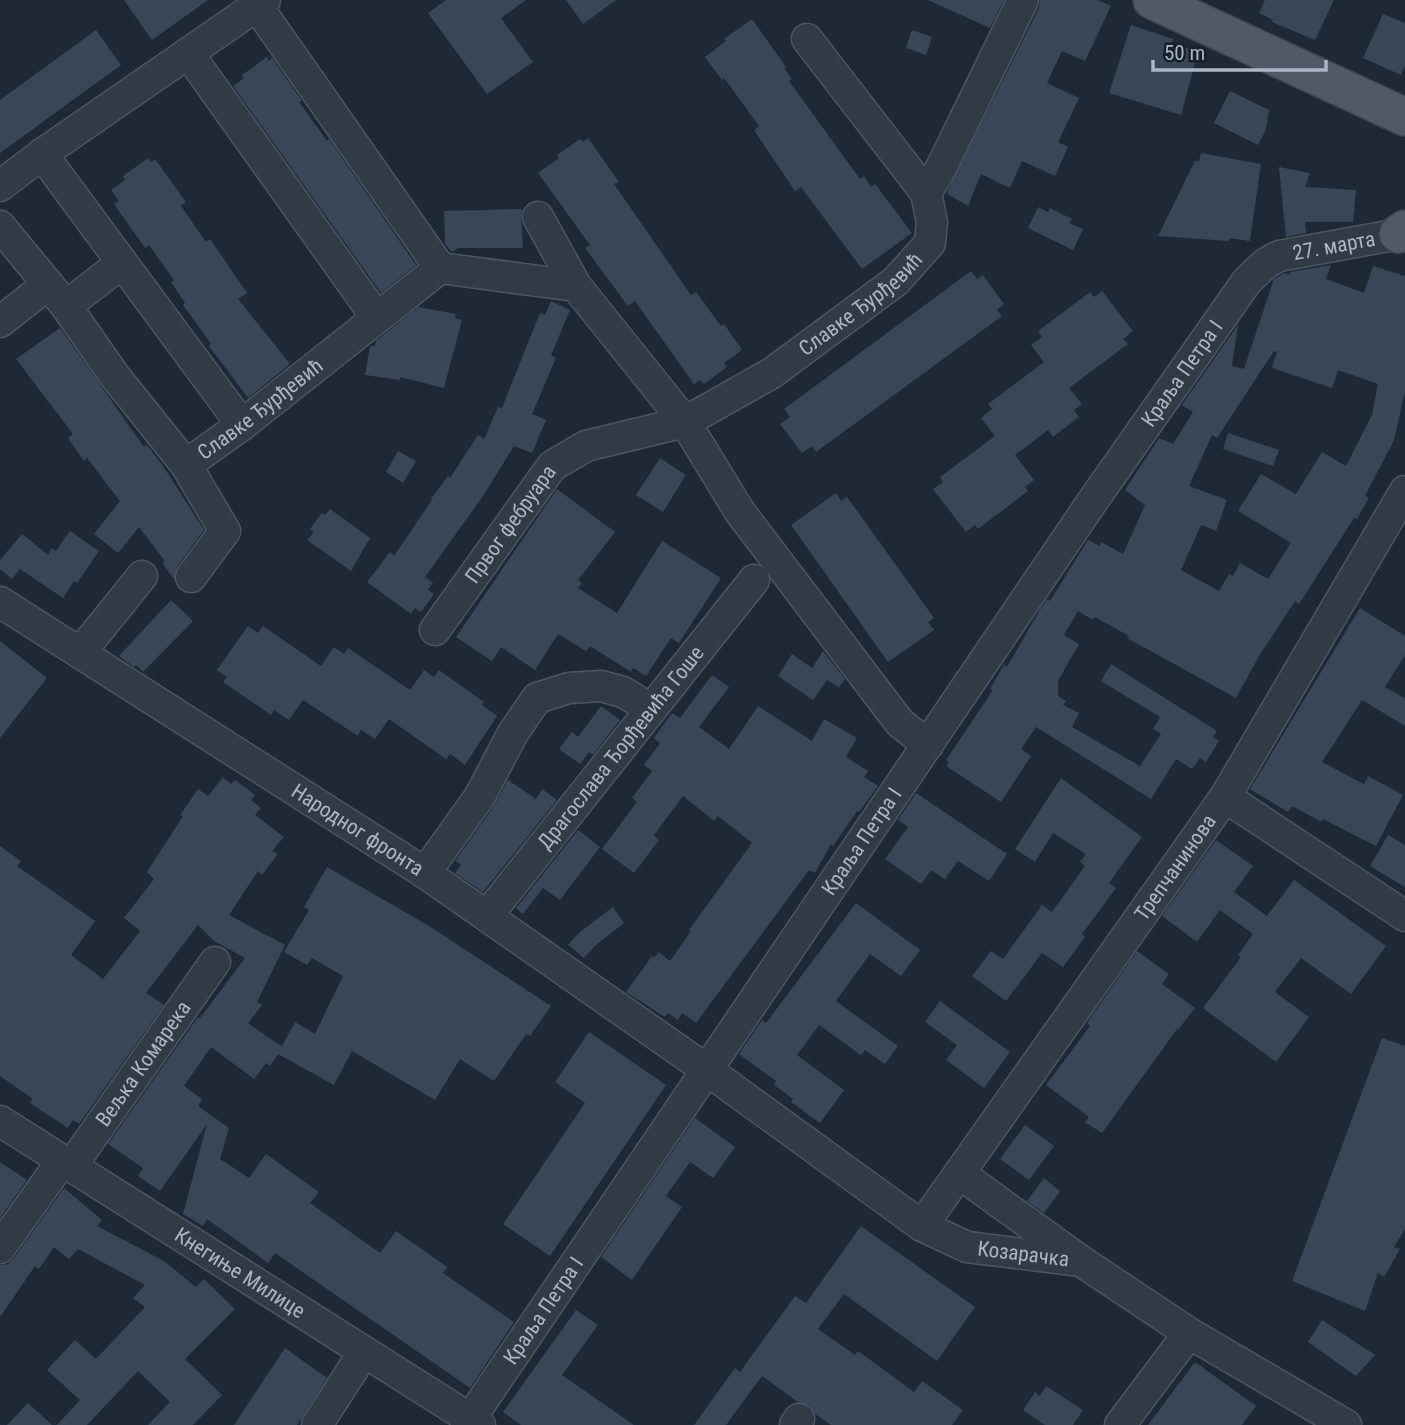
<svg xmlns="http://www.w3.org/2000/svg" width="1405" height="1425" viewBox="0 0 1405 1425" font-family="'Roboto Condensed',sans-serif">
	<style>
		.building { fill: #3a4658; fill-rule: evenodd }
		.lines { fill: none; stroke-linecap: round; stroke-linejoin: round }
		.minor-casing { stroke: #4d5563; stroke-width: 33 }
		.major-casing { stroke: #3c4351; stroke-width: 40 }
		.minor { stroke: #323a48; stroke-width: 30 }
		.major { stroke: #505968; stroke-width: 37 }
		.labels { text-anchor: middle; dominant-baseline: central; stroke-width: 6; stroke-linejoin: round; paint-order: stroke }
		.street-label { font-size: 21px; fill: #acb5c5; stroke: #181f2c }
	</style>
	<rect width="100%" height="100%" fill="#1e2837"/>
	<g class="building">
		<polygon points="124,0 208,0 152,40"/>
		<polygon points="446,0 526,0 501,18 533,62 487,94 428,13"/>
		<polygon points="566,0 616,0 583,24"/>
		<polygon points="928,0 1004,0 990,28"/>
		<polygon points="1040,0 1098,0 1111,6 1085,61 1062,51 1047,83 1079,98 1058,142 1068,147 1055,176 1022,161 1010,188 981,174 968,206 949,195 947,192 1039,8"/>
		<polygon points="1265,0 1334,0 1315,40 1272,22 1273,20 1259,13"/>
		<polygon points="1383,14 1405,23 1405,65 1401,75 1363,58"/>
		<polygon points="752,19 786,67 785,69 792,79 789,81 860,179 864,176 871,187 875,184 912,233 862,269 801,187 795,191 754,130 759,126 724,78 722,80 705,57 726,41 724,39"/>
		<polygon points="1131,25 1173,39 1172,44 1198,51 1181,115 1109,93"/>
		<polygon points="96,30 121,65 0,153 0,100"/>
		<polygon points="912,30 932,37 926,55 906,48"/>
		<polygon points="267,57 269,61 272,58 302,101 299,102 327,141 329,139 416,265 381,293 233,86 244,78 242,75"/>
		<polygon points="1230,91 1269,110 1266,129 1258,145 1214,123"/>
		<polygon points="588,138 619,182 614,184 691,295 696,292 721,326 724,324 742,350 724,363 727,367 704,384 700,380 694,384 635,301 628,306 585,248 590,245 538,173 559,158 557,155 580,139 583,142"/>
		<polygon points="1201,153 1261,164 1250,241 1229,238 1229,241 1158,236 1195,161 1199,161"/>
		<polygon points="148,158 151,162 155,159 186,202 181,206 206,242 210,239 247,293 238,299 290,364 248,398 209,346 211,344 183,305 185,303 171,282 174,280 149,245 145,248 114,204 119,201 111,190 125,180 123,176"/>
		<polygon points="1279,167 1310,173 1305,187 1356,190 1353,222 1305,222 1306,233 1286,237"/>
		<polygon points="1038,207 1048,212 1050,208 1072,219 1069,223 1083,229 1073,250 1028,228"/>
		<polygon points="522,209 521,217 523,248 458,248 452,252 445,244 444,211"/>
		<path d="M1331 265 1326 279 1364 293 1373 266 1405 276V391L1394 440 1365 496 1369 498 1357 519 1354 518 1299 604 1295 601 1259 656 1236 698 1127 638 1129 636 1095 617 1093 620 1078 611 1064 635 1079 644 1058 681V696L1066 701 1063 705 1079 713 1072 727 1140 766 1161 734 1153 729 1160 717 1101 681 1111 664 1217 731 1213 737 1219 741 1206 762 1200 758 1192 769 1176 759 1151 799 1036 727 1021 749 1031 756 1001 802 946 766 949 762 946 760 993 690 990 689 1004 665 1007 667 1041 608 1047 599 1050 601 1088 540 1100 546 1101 542 1123 554 1145 505 1125 490 1159 438 1173 444 1193 412 1182 405 1238 325 1232 366 1244 369 1274 279 1284 273 1290 275V272ZM1274 351 1277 352 1272 368 1332 388 1338 370 1378 384 1372 415 1346 466 1322 452 1296 494 1261 474 1238 511 1291 543 1268 579 1240 563 1233 576 1229 574 1219 591 1181 570 1201 525 1216 531 1227 500 1189 486 1212 435 1217 438Z"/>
		<polygon points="971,271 977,279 983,275 1004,304 997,310 1002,316 816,452 812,446 802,453 780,424 790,417 784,409"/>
		<polygon points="1102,291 1133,331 1123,339 1128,344 1069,388 1082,404 1074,410 1079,417 1053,437 1048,430 1015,455 1034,480 1025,487 1028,491 978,529 975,525 966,532 933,489 943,482 940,477 995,436 981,418 992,409 988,404 1044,362 1031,345 1042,337 1038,331 1090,292 1094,297"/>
		<polygon points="551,301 570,310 551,355 556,358 532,414 546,420 532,453 514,446 483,496 425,577 433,583 428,590 434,594 421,612 415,608 411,614 367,582 390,552 394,556 432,500 431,499 448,476 450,478 478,435 484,439 498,407 502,408 540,313 545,315"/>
		<polygon points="418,307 456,314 455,318 462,320 444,388 400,377 400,380 365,375 370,346 375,346 376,341"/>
		<polygon points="60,328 144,447 147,445 165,469 204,530 177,567 174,579 162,563 165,561 139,527 118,553 94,534 120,501 87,458 84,461 68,438 73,434 16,359"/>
		<polygon points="1228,433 1279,450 1273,466 1223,449"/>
		<polygon points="398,451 416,461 403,483 386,472"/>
		<polygon points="660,458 686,475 663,512 636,495"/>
		<polygon points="557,489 615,532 578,580 582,583 578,588 617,613 662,541 721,578 679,643 671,638 646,676 633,668 631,672 590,646 586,651 558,634 535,670 501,647 492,661 456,637"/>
		<polygon points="836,493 841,501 847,497 934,618 928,622 934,630 888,662 791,525"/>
		<polygon points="330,509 370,538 351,571 307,540 314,532 310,529 322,513 325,515"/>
		<polygon points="70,531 99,551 77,583 74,581 63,598 20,569 12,579 0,569 0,560 22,534 48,555 52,548 56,551"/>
		<polygon points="171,600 193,621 143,672 136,665 134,667 119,656"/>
		<polygon points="1360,608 1405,636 1405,655 1385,687 1405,698 1405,726 1362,700 1322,762 1364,784 1368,776 1403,795 1376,846 1323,819 1322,822 1292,806 1288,812 1250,789"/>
		<polygon points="248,626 258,633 263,626 321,666 334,647 344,654 348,648 410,690 424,670 434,677 439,670 484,702 482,705 497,716 465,765 450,754 446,759 389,719 375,739 361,730 358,736 303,700 289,720 274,710 271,715 223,682 227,677 217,670"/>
		<polygon points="0,641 47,678 0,738"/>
		<polygon points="823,651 845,679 839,687 827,680 813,700 778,676 792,654 812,668"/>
		<polygon points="712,675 729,687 699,727 729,749 758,706 812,741 824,719 857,738 846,757 868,771 864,777 878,786 859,812 857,811 833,846 831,844 815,873 809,870 696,1023 682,1013 678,1020 668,1013 665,1017 626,992 652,956 654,958 659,952 670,961 691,931 689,930 752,843 718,816 714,821 683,796 654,835 659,840 634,873 602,849 637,802 632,798 652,771 644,765 660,743 654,738 672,713 680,718"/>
		<polygon points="601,706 620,720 593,755 589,752 580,764 559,749 572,732 578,737"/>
		<polygon points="223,777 231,784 235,780 255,795 251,800 261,808 255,815 284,837 272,851 278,854 262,875 258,871 229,915 285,945 257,1002 262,1005 248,1023 266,1036 282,1046 295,1022 315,1034 343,976 312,958 307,965 284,952 309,910 304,907 327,867 429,926 551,1006 530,1036 526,1034 494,1081 460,1059 435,1100 352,1051 334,1085 278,1054 270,1066 266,1063 254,1079 211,1047 184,1086 202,1099 198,1106 229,1128 220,1159 249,1178 266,1154 319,1192 310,1203 380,1253 396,1231 447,1267 443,1273 514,1322 470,1388 275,1253 268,1263 207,1219 203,1226 183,1214 207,1124 160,1191 138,1176 143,1168 108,1144 198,1017 200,1018 245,958 214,941 198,925 146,993 164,1005 79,1124 73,1120 68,1128 30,1103 33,1099 0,1076 0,846 21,861 17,866 95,921 71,955 103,979 140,931 124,918 154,879 147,872 183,816 180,815 198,789 208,796"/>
		<polygon points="1061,778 1142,837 1109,883 1116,888 1082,934 1085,937 1063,967 1042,953 1006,1001 972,976 991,951 1003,959 1042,905 1052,912 1085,866 1080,862 1086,854 1053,833 1035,862 1015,849"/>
		<polygon points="508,780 536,799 542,789 557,800 483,892 455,873 461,865 455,861 494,806"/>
		<polygon points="916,793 1007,854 989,881 958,861 945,879 931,870 921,884 885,859 908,827 898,820"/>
		<polygon points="578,830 600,847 560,900 543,888 523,914 516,908"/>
		<polygon points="1388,835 1405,845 1405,887 1370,866"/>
		<polygon points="1216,840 1253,866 1234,892 1267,916 1294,880 1386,946 1351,994 1301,958 1275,992 1309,1017 1276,1062 1203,1008 1241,957 1238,955 1253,934 1220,910 1197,942 1162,916"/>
		<polygon points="856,903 920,950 901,976 870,954 836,1001 898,1046 885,1064 865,1050 861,1055 819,1025 797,1055 844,1090 820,1123 791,1102 793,1099 774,1085 776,1081 739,1054 762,1020 766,1023"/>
		<polygon points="613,907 624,923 596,945 584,958 568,945 580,932"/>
		<polygon points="1137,951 1169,974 1162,984 1195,1008 1178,1030 1177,1029 1102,1133 1085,1122 1089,1117 1046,1085 1090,1026 1087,1023"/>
		<polygon points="940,1001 1010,1052 984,1088 946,1060 957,1045 925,1022"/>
		<polygon points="589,1032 666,1085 550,1256 503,1224 585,1103 555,1082"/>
		<polygon points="1382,1038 1405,1046 1405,1229 1394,1247 1400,1249 1384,1277 1378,1273 1365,1311 1292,1281"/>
		<polygon points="695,1118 735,1147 713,1178 690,1162 666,1196 682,1207 632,1280 601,1257"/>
		<polygon points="1025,1125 1054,1146 1029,1180 1000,1159"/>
		<polygon points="0,1162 27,1180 0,1218"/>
		<polygon points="1044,1178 1060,1191 1044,1213 1027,1201"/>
		<polygon points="64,1188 102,1220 97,1226 164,1261 196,1287 204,1279 235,1309 185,1359 222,1395 193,1425 148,1425 170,1402 138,1371 87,1425 57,1425 80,1400 47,1370 75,1340 96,1359 145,1307 133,1298 145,1285 78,1249 69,1259 54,1247 39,1269 35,1266 0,1317 0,1265 8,1264 14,1258"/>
		<polygon points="861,1226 975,1307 937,1361 844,1294 818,1329 855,1355 858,1351 914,1392 922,1381 963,1410 952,1425 831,1425 815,1414 809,1405 798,1402 762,1376 726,1425 694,1425 735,1368 740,1372 795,1296 806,1303"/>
		<polygon points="576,1310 598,1325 562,1375 634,1425 521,1425 503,1412"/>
		<polygon points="1322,1320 1375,1355 1356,1376 1308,1342"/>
		<polygon points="285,1348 327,1378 301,1419 297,1425 234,1425"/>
		<polygon points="1195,1362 1256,1406 1242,1425 1148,1425"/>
		<polygon points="1046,1386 1083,1410 1073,1425 1045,1425 1023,1410 1035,1392 1040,1396"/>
		<polygon points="28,1403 52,1425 7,1425"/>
	</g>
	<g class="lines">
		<defs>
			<g id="minor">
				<polyline points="257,6 440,268 576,286 685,422 740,512 900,723 928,745"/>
				<polyline points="188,53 377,318"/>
				<polyline points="42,154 242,425"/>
				<polyline points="0,186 42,154 265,0"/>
				<polyline points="926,193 940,170 1023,0"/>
				<polyline points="538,217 576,286"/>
				<path id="s1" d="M0 226 66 306 114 375 186 465 242 425 440 268"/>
				<polyline points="66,306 122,263"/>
				<polyline points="0,322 47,285"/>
				<polyline points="186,465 225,531 191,577"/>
				<path id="s2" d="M0 602 425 873 707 1070 922 1226 967 1247 1081 1261"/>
				<path id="s3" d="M435 630 552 466 586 446 685 422 772 373 896 281 930 243 932 222 926 193 807 39"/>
				<polyline points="80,653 142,576"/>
				<polyline points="1225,797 1405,916"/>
				<polyline points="425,873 480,796 513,733 537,698 569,688 601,686 623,692 651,709"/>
				<path id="s4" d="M487 916 754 580"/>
				<path id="s5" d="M0 1121 480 1425"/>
				<path id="s6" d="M72 1165 215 962"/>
				<polyline points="960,1174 1081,1261 1189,1333 1346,1425"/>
				<path id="s7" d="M922 1226 1225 797 1405 491"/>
				<polyline points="0,1248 62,1161"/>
				<polyline points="317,1425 364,1352"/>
				<path id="s8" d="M466 1425 1092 502 1247 281 1266 263 1279 256 1405 233"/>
				<polyline points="795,1425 799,1419"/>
				<polyline points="1120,1425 1189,1333"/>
			</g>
			<g id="major">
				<polyline points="1152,0 1405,117"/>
				<polyline points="1398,234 1405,229"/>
			</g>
		</defs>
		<use href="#minor" class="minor-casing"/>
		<use href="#major" class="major-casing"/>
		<use href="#minor" class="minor"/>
		<use href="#major" class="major"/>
	</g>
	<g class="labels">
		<g class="street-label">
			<text stroke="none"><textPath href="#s8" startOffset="1482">27. марта</textPath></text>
			<text stroke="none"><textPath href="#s3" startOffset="555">Славке Ђурђевић</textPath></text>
			<text stroke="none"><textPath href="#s8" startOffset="1272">Краља Петра I</textPath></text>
			<text stroke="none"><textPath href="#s1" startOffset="396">Славке Ђурђевић</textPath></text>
			<text stroke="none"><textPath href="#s3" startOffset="130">Првог фебруара</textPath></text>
			<text stroke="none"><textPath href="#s4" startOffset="215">Драгослава Ђорђевића Гоше</textPath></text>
			<text stroke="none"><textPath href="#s2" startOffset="424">Народног фронта</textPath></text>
			<text stroke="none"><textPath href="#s8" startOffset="705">Краља Петра I</textPath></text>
			<text stroke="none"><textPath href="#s7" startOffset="439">Трепчанинова</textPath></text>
			<text stroke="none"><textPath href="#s6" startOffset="124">Вељка Комарека</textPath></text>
			<text stroke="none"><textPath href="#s2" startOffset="1220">Козарачка</textPath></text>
			<text stroke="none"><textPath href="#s5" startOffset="284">Кнегиње Милице</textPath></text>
			<text stroke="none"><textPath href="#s8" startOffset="138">Краља Петра I</textPath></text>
		</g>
	</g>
	<path d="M1153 60v10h173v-10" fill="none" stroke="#acb5c5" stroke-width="3.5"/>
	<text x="1164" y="60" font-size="21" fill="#acb5c5" stroke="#181f2c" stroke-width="5" paint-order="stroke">50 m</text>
</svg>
